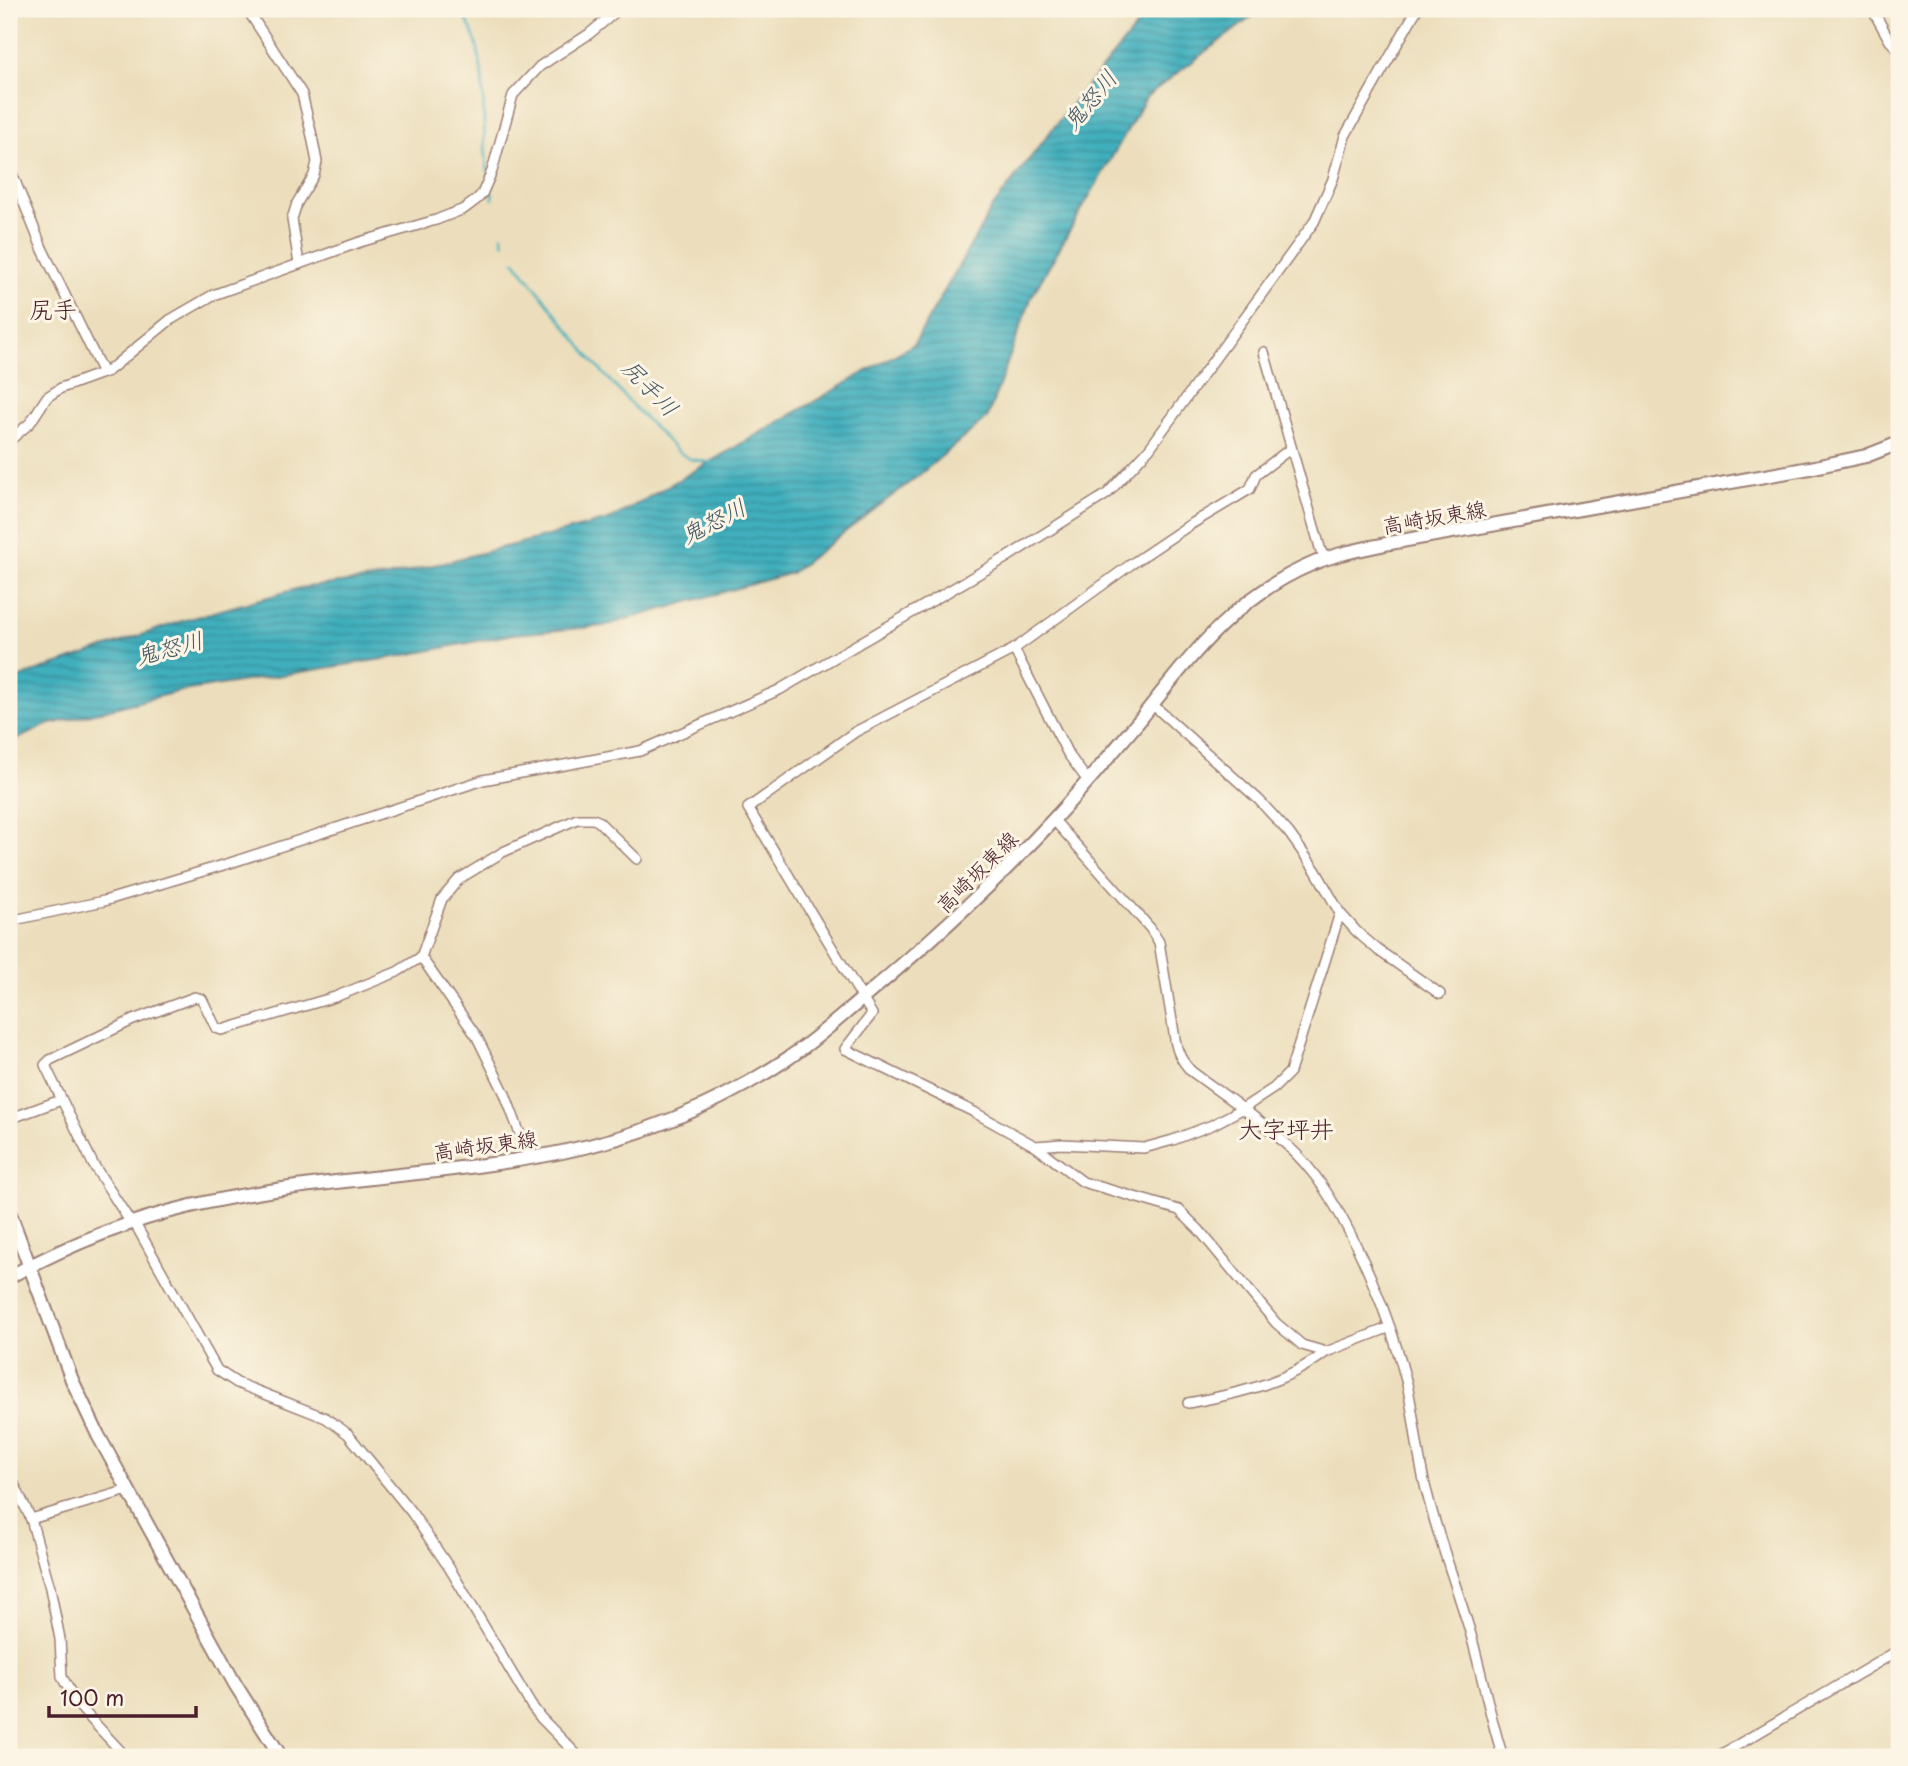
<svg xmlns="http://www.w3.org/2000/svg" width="1908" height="1766" viewBox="0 0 1908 1766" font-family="'Playpen Sans','Klee One',sans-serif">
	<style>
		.water { fill: url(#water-rules); stroke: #466774; stroke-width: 2 }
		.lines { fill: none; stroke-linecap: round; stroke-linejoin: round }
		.stream { stroke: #41afbd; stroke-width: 2.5 }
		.street-casing { stroke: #9b7e74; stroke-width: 12 }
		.secondary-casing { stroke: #9b7e74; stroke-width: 16 }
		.street { stroke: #fff; stroke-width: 9 }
		.secondary { stroke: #fff; stroke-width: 12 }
		.labels { text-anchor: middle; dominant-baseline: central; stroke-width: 6; stroke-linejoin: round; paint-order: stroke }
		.street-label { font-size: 21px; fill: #4a1f2b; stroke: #fcf5e5 }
		.water-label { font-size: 23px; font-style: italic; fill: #465965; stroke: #fcf5e5 }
		.quarter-label { font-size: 24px; fill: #4a1f2b; stroke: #fcf5e5 }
	</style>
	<defs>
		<pattern id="water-rules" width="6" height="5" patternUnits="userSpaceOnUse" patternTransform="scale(1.75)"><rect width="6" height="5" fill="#41afbd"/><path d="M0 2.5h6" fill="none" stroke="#388e9a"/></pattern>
	</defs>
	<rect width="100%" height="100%" fill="#fcf5e5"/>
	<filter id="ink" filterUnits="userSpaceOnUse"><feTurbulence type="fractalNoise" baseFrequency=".0143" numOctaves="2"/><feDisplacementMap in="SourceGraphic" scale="14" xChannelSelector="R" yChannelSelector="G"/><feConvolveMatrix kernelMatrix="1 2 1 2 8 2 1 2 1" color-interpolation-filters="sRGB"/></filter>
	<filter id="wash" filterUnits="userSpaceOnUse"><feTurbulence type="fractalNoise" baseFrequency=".00686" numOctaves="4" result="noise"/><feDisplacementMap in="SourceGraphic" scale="28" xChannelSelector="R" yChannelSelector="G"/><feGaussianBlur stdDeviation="1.57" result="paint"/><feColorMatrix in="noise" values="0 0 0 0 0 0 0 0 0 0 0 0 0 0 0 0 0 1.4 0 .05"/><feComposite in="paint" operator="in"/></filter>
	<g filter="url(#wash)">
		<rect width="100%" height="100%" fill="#ecdebc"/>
		<polygon class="water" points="1151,9 1262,9 1147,96 1032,296 987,418 918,476 791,573 603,626 513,634 401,656 176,692 47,725 9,743 9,681 182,621 300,588 388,577 609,520 914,344 992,208 1064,114"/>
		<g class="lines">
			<g class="stream">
				<path d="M458 9C494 49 478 121 488 171"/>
				<polyline points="490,184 493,199"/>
				<polyline points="502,235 504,244"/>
				<polyline points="515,261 596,365 631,404 677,451 690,459 712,463"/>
			</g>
		</g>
	</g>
	<g filter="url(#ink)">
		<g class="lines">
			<defs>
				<g id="street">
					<polyline points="247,9 302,94 312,136 317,162 314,175 297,203 292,219 299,264"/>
					<polyline points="1872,9 1890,41 1899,50"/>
					<polyline points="9,166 42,248 103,373"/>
					<polyline points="1264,352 1321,551 1325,558"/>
					<polyline points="9,441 30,423 47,397 61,388 108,371 170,320 213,295 360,242 436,220 464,209 476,200 482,194 492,171 513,95 540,66 589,34 619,9"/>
					<polyline points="1014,649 1130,565 1188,526 1250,489 1256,475 1290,449"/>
					<polyline points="1152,704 1259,800 1289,833 1316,871 1340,913 1357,932 1378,950 1440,994"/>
					<polyline points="1088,781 1068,754 1014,649 855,732 748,808 872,1014 845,1049 972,1111 1035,1146 1062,1144 1144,1148 1173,1140 1212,1125 1242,1109 1274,1088 1290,1072 1340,913"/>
					<path d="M1053 819 1150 928 1159 942 1175 1039C1177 1053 1182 1061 1191 1071 1234 1103 1284 1134 1316 1177 1355 1230 1391 1320 1407 1384 1415 1420 1417 1457 1427 1493 1439 1541 1457 1587 1471 1635 1482 1675 1490 1717 1503 1757"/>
					<polyline points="9,921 104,901 230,863 483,780 640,751 779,690 1009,556 1107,494 1149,449 1314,222 1333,179 1345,136 1417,9"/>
					<polyline points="421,957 477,1037 505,1094 529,1158"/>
					<polyline points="9,1119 61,1100"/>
					<polyline points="1035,1146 1083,1182 1179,1210 1200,1231 1276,1323 1302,1345 1326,1352 1388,1328"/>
					<polyline points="134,1222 217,1370 237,1383 326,1418 348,1434 412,1513 450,1569 531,1705 541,1718 579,1757"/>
					<polyline points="131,1223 93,1164 45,1065 50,1060 133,1020 195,997 202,999 216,1028 222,1030 335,997 397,972 421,957 442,899 459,879 503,852 577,819 593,819 598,821 637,859"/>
					<path d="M1188 1403C1237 1394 1286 1383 1326 1352"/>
					<polyline points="9,1478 14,1484 31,1519 128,1490"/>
					<polyline points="31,1519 50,1588 60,1639 62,1677 77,1704 126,1757"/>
					<polyline points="1717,1757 1899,1650"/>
				</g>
				<g id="secondary">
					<polyline points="9,1211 72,1380 98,1435 235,1684 281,1757"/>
					<path d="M9 1277C66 1246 127 1221 191 1206 313 1177 440 1177 562 1152 642 1136 718 1105 787 1059 814 1041 838 1019 863 998 930 942 994 884 1053 820 1083 788 1111 754 1139 721 1190 657 1234 597 1312 564 1337 553 1364 549 1390 543L1810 468 1866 456 1899 443"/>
				</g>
			</defs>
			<use href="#street" class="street-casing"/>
			<use href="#secondary" class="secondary-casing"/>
			<use href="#street" class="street"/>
			<use href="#secondary" class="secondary"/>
		</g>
	</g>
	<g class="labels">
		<g class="street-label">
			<text transform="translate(1434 516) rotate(-10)">高崎坂東線</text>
			<text transform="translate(976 871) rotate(-45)">高崎坂東線</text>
			<text transform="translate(485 1144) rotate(-8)">高崎坂東線</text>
		</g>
		<g class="water-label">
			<text transform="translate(1089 99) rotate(-50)">鬼怒川</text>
			<text transform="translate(651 387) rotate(46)">尻手川</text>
			<text transform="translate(713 520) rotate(-27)">鬼怒川</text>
			<text transform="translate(169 647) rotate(-15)">鬼怒川</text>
		</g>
		<g class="quarter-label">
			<text x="53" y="308">尻手</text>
			<text x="1286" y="1128">大字坪井</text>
		</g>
	</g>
	<rect width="1908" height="1766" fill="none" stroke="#fcf5e5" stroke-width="35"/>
	<path d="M49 1706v10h147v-10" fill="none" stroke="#4a1f2b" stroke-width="3.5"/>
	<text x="60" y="1706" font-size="21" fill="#4a1f2b" stroke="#fcf5e5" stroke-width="5" paint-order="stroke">100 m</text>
</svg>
